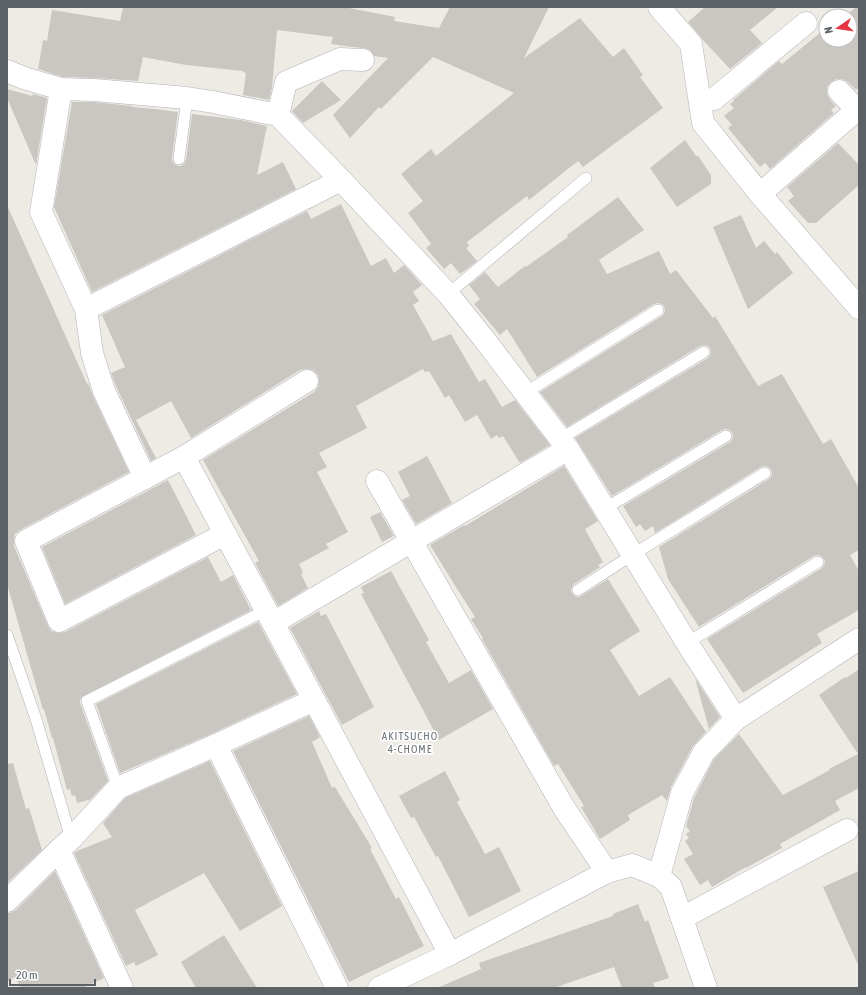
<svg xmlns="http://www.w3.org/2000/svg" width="866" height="995" viewBox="0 0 866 995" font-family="'Asap Condensed',sans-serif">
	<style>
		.building { fill: #cac6c2 }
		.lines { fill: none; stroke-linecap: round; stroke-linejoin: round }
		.lane-casing { stroke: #b0b3b7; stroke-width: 12 }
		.street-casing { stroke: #b0b3b7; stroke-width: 23 }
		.secondary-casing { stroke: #b1b5b9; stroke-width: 23 }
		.lane { stroke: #fff; stroke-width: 11 }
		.street { stroke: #fff; stroke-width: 22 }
		.secondary { stroke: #fff; stroke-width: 22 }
		.labels { text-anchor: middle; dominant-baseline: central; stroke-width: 3.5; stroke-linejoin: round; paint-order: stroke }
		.neighbourhood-label { font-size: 11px; letter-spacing: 1px; fill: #6d7377; stroke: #fff }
	</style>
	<rect width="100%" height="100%" fill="#eeebe5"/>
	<g class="building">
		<polygon points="123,7 344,7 395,17 394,21 439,28 450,7 549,7 524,58 580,18 613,57 624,48 643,75 640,77 663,108 583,167 578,161 529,200 527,196 467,242 469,246 466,248 477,261 460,274 451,263 444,269 426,248 431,244 408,213 423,201 401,174 431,149 436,156 514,93 433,57 381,109 379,107 350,138 333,115 388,58 374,56 370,50 364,48 352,47 331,44 333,37 277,30 272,88 269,100 243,95 246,73 243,72 243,71 186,65 143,57 138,81 95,78 63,77 38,69 43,40 47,41 52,10 120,21"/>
		<polygon points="705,7 778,7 750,30 762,43 730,69 702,39 700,36 688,22"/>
		<polygon points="856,7 859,7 859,87 856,90 848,82 842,79 836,79 831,82 827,87 827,94 830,100 836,106 831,110 834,113 770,169 765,163 760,167 728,128 732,125 724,116 734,108 730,104 734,101 733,100 779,61 782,64 826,28 826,40 850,40 850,16 846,16"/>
		<polygon points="322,81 341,100 303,123 292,111"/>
		<polygon points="7,89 32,96 33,94 47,98 36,165 7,98"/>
		<polygon points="72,102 93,102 132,106 132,107 155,109 178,112 172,158 172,161 174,164 178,166 181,166 184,164 186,160 192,114 241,120 267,126 257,175 283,162 296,189 92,292 54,207"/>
		<polygon points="685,140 696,156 698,156 711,175 711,184 677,207 650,168"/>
		<polygon points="838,143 859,165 859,185 816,223 808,223 788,201 794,196 787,187"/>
		<polygon points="618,197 644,230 599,260 607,274 659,251 670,274 676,270 713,318 715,316 758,386 782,374 823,444 831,439 859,488 859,550 850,555 859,571 859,610 817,634 822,643 743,693 707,639 822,568 824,565 825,562 824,559 821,556 817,555 814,556 699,627 668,579 659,547 769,479 771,477 772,473 771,469 768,467 765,466 761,467 655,533 653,526 645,531 640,524 636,527 623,506 730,442 732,440 733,436 732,432 729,430 726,429 722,430 612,496 575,438 708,358 710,356 711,352 710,348 708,346 704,345 700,346 567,427 540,392 662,316 664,314 665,310 664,306 661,304 658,303 654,304 537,377 507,329 500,335 474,304 480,299 469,285 485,272 498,287 525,266 526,267 568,237 567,235"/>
		<polygon points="341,204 371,266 386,258 394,273 404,265 422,285 413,292 419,301 413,305 433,341 451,334 479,382 485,379 502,407 515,400 550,445 520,463 503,436 499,438 497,435 491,439 477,415 465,422 449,395 445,398 429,371 425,372 423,369 356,406 367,428 319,453 327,467 317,472 348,532 326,544 329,548 299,564 303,573 301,574 308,588 278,606 255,563 259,561 203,460 314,392 318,387 319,380 318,375 313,370 306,369 300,370 191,438 171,401 136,420 156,458 151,461 116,386 111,373 125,367 102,315 307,211 311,219"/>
		<polygon points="7,205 87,384 88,383 93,396 129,472 20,530 15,534 14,540 14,546 48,626 51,631 58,633 65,632 208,557 221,582 233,575 251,610 82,697 80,700 80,703 108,781 89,801 88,800 77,803 75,795 72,796 70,789 67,790 53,738 52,738 44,709 43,710 7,584"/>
		<polygon points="741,215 756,248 764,241 775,254 777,252 793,273 748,309 713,227"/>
		<polygon points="427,456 452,503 416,524 402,500 410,496 398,472"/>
		<polygon points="564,466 598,521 585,529 603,562 598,565 600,567 574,584 572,587 571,591 572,593 575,596 579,597 581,596 608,579 640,631 610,650 639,696 670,677 706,732 693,746 671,787 667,801 662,795 628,815 630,820 600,839 581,807 584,806 558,764 554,766 482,639 483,638 471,619 475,617 454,584 430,545 464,525 465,526"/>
		<polygon points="168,480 196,535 65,604 42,547"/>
		<polygon points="380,512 394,536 382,542 370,517"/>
		<polygon points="391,571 429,640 426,642 449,683 471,670 493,709 439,740 361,594 364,593 361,587"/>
		<polygon points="319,611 321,616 326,614 374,707 342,725 290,628"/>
		<polygon points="258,622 297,694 211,734 120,773 96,704"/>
		<polygon points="859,669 859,788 835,801 840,810 780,844 782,848 746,868 746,867 712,887 708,880 700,885 684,859 693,854 685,841 689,838 686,834 690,831 686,826 694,798 714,759 739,734 783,795 830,770 829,769 858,754 819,695 845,677 846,678"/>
		<polygon points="695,678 720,717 709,729"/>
		<polygon points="309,716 320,737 312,742 332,788 335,787 372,848 370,849 396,899 399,897 424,946 349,982 233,751"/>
		<polygon points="210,761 282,906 240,931 204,873 135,910 158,955 136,966 134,962 126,966 74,853 77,851 112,837 103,823 125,798"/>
		<polygon points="13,763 26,809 29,808 42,850 7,883 7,764"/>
		<polygon points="445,771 460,800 457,802 485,854 499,847 521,891 469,917 438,856 436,857 414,817 411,818 399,796"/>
		<polygon points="55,871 104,978 83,988 21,988 15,977 7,981 7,913 10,913 16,910"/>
		<polygon points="859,871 859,967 823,887"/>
		<polygon points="638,904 645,922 648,920 669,978 653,983 655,988 622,988 614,967 554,988 437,988 481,969 479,963 613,916 613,914"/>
		<polygon points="224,935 257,988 196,988 181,962"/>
	</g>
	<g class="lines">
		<defs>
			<g id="lane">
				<polyline points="179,159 187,98"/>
				<polyline points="448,294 586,178"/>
				<polyline points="525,393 658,310"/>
				<polyline points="560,439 704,352"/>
				<polyline points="604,509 726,436"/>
				<polyline points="578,590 632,555 765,473"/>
				<polyline points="7,635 36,719 71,839"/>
				<polyline points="687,643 818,562"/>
				<polyline points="118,788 87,701 266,610"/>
			</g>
			<g id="street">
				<polyline points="659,7 691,44 703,123 760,194 859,308"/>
				<polyline points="7,71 24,78 61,89 94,90 187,98 213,102 278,115 341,180 448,294 484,339 568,449 687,643 736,719"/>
				<polyline points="61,89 41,212 86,309 92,353 104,391 145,478"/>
				<polyline points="839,91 857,110"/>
				<polyline points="700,102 714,99 806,23"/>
				<polyline points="278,115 286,82 340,59 363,60"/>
				<polyline points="760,194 859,108"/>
				<polyline points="86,309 341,180"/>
				<polyline points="184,457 450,954"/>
				<polyline points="377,481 564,808 607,872"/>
				<polyline points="225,534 59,621 26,541 184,457 307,381"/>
				<polyline points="273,623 568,449"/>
				<polyline points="216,745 337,988"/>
				<polyline points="59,850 122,988"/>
				<polyline points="659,876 682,793 704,752 736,719 859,639"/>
				<polyline points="7,901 59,850 71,839 118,788 216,745 314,700"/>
				<polyline points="682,918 847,830"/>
			</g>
			<polyline id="secondary" points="379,988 450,954 607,872 632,865 659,876 671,887 706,988"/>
		</defs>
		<use href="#lane" class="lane-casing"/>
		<use href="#street" class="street-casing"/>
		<use href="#secondary" class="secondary-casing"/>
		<use href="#lane" class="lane"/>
		<use href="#street" class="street"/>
		<use href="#secondary" class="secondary"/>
	</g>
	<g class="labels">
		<g class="neighbourhood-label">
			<text x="410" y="736">AKITSUCHO<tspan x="410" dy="13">4-CHOME</tspan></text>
		</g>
	</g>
	<rect width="866" height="995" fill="none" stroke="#5c6165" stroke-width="16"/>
	<g transform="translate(838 28) rotate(257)"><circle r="19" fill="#ffffff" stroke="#bec0c1"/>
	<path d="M0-3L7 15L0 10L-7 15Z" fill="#e43544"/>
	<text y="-6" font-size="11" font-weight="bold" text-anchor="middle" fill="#5c6165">N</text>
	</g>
	<path d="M10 979v6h85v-6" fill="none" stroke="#5c6165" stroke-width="2"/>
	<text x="16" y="979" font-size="12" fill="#5c6165" stroke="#ffffff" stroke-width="3" paint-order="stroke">20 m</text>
</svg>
